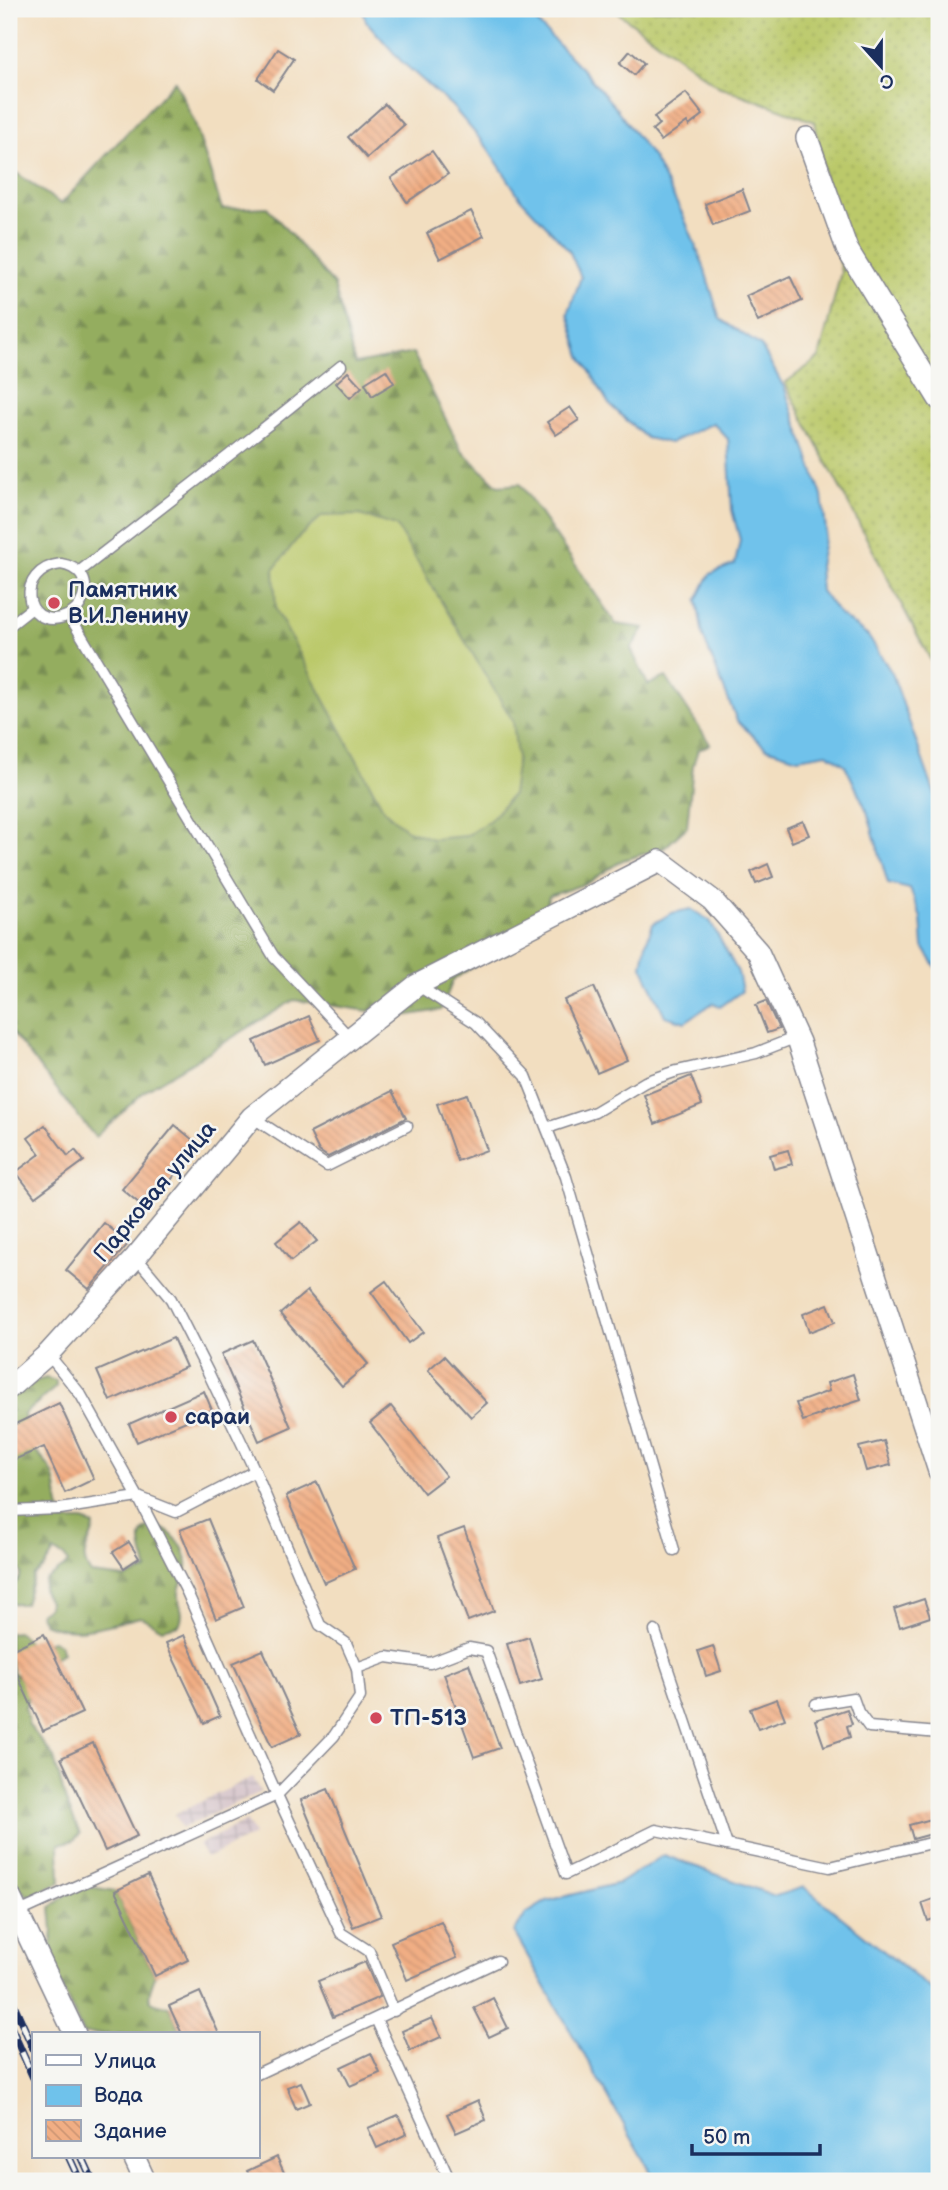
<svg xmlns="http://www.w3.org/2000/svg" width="948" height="2190" viewBox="0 0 948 2190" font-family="'Balsamiq Sans',sans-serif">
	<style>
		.industrial { fill: url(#industrial-grid) }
		.grass { fill: url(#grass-dots); stroke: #6b7c64; stroke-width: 2 }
		.forest { fill: url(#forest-firs); stroke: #586e5e; stroke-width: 2 }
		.pitch { fill: #bbc96b; stroke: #6b7c64; stroke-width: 2 }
		.water { fill: #6fc2eb; stroke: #4578a4; stroke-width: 2 }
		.building { fill: url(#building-back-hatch) }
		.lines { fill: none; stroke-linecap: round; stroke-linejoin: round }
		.service-casing { stroke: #86868f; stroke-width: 13 }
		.minor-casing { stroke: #86868f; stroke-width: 24 }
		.service { stroke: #fff; stroke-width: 10 }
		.minor { stroke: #fff; stroke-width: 21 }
		.rail-casing { stroke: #1b2f5e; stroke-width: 8 }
		.rail { stroke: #f6f6f2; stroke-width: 5; stroke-dasharray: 16; stroke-linecap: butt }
		.poi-dot { fill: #d1495b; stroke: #f6f6f2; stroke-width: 2.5 }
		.labels { text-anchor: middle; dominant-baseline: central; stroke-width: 5; stroke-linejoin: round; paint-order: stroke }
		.poi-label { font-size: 23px; font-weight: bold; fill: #1b2f5e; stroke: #f6f6f2; text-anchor: start }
		.street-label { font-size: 23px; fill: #1b2f5e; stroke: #f6f6f2 }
	</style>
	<defs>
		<pattern id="industrial-grid" width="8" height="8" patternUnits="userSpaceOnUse" patternTransform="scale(1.75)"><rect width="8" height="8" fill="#d2bec5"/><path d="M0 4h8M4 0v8" fill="none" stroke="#aa9ba3"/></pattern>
		<pattern id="grass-dots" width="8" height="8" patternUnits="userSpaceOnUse" patternTransform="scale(1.75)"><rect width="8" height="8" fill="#bbc96b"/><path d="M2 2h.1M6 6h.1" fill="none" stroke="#a0ad5f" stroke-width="1.8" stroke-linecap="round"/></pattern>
		<pattern id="forest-firs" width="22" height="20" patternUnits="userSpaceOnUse" patternTransform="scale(1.75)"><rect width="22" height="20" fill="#94ad5f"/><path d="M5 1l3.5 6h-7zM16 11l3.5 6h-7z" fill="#788d52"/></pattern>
		<pattern id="building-back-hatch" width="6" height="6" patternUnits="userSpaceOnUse" patternTransform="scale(1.75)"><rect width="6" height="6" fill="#f1ae84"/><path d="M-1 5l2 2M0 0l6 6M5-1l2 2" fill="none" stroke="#ce9674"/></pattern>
	</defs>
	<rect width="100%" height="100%" fill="#f6f6f2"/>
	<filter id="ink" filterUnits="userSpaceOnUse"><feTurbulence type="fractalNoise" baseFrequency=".0143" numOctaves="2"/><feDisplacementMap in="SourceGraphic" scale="14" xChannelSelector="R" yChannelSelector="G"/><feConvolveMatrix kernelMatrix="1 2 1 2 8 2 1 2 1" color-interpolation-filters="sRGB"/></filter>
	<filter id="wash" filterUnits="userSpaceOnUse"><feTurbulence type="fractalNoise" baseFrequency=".00686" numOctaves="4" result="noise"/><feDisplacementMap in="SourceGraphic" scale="28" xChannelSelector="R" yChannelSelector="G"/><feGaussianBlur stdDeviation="1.57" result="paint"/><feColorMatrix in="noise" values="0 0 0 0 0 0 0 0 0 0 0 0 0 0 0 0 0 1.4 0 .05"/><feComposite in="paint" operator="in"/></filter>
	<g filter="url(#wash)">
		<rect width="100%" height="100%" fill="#f2dec0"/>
		<g class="industrial">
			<polygon points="253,1777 260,1792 182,1828 175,1814"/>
			<polygon points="247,1821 254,1835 206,1858 199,1844"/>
		</g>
		<polygon class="grass" points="613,9 939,9 939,676 785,383 819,358 841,272 815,122 718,86"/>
		<g class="forest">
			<polygon points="175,81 194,121 222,209 267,207 334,285 355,364 413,353 461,450 498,486 520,484 616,624 644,628 631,649 648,685 666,677 710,744 698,750 693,765 687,827 664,848 623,860 587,883 549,896 538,929 510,952 486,958 453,980 441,1010 403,1016 294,1000 146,1090 95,1137 9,1029 9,168 61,204"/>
			<path d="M9 1372 30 1383 46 1378 56 1381V1387L24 1414C25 1425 28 1437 33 1447 38 1456 46 1461 51 1470 58 1483 56 1496 60 1509L58 1513 62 1521H83L94 1525C94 1542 75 1552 91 1574L126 1578 147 1570C146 1559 140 1550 141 1538 146 1511 185 1536 187 1562 189 1574 179 1582 179 1593 178 1606 186 1612 179 1625L162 1629 141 1617C108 1624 77 1638 44 1623L39 1613 48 1607 49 1602 43 1591 45 1580 64 1567 68 1562 65 1557 54 1552 44 1567 34 1575 25 1604H13L9 1600C9 1583 19 1585 21 1573L9 1556Z"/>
			<path d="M17 1632C26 1637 29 1644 38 1648L53 1640 60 1645 63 1653 50 1660H16L11 1664 13 1672 26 1684 29 1692 25 1708 29 1725 54 1758 66 1802 80 1834 74 1840 59 1844 60 1882 31 1897 19 1889 9 1871V1633Z"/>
			<path d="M91 1887 115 1891 155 1976C147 1998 144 2003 169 2006L182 2034H83L49 1958 53 1931 51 1907 71 1891Z"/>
		</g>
		<polygon class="pitch" points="359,515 396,526 513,721 517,758 512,795 490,820 466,836 432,839 405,829 384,810 276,610 274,569 298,538 322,516"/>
		<g class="water">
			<polygon points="362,9 524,9 584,71 615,107 653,158 683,215 703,264 720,319 761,346 785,389 822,496 826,530 819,566 821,591 840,615 868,636 892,673 939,806 939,972 923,947 921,918 910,889 888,884 867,811 845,765 827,753 798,758 766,748 737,721 703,637 697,600 710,574 735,564 740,540 732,510 728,439 713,423 670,443 646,438 609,404 581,356 568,314 581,277 569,250 521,199 487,147 452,106 401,61 366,21"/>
			<polygon points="691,909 710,921 738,972 742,991 720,1007 713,1003 685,1022 665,1016 642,966 646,943 653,924 672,913"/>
			<polygon points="664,1855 775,1896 804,1887 932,1990 939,2003 939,2181 656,2181 514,1932 526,1914 547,1901 619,1883"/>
		</g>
		<g id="blocks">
			<g class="building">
				<polygon points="278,49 294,59 273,90 258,79"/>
				<polygon points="630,51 644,63 634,75 620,63"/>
				<polygon points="686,93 703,115 689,126 687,122 661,141 652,130 659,124 654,117"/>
				<polygon points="385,104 404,125 367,158 348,137"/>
				<polygon points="432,151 448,174 407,202 391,178"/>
				<polygon points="742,189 750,211 713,225 705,204"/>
				<polygon points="471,211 484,236 440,259 427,233"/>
				<polygon points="790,276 802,301 758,322 746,296"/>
				<polygon points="386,370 394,383 372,396 365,383"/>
				<polygon points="348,372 362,387 350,398 336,383"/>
				<polygon points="570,407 579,420 556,435 547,422"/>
				<polygon points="803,821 809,835 792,842 786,828"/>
				<polygon points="768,864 773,877 756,884 751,872"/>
				<polygon points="594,987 627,1060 597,1073 564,1000"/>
				<polygon points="766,1001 779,1029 767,1033 756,1005"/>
				<polygon points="309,1016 320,1040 265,1065 254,1041"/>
				<polygon points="691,1076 702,1105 655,1124 644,1095"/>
				<polygon points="392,1091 406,1118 328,1157 319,1151 310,1133"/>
				<polygon points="467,1094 487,1150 457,1161 437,1104"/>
				<polygon points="45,1125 68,1156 75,1150 84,1161 35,1197 16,1172 40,1154 28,1138"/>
				<polygon points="175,1125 200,1146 146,1209 122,1189"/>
				<polygon points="788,1150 792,1164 774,1169 770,1155"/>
				<polygon points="301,1222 317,1241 291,1261 276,1242"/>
				<polygon points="104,1223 129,1243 89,1289 66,1270"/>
				<polygon points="386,1281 423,1332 408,1343 371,1292"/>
				<polygon points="307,1291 368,1364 342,1386 280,1314"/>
				<polygon points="828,1304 835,1322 809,1332 803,1314"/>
				<polygon points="173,1338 186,1367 110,1401 97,1371"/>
				<polygon points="253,1340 291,1427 259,1441 221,1354"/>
				<polygon points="444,1356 487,1403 471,1417 428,1370"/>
				<polygon points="853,1374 861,1400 821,1413 822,1414 803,1421 796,1403 829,1391 827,1383"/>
				<polygon points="204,1391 212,1410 137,1442 129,1424"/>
				<polygon points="59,1403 94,1479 65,1493 44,1447 9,1462 9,1427"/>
				<polygon points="391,1406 446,1476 424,1493 370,1423"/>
				<polygon points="884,1441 891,1465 866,1471 859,1447"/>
				<polygon points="317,1482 355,1569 324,1583 286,1496"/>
				<polygon points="208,1519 244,1607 216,1619 180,1530"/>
				<polygon points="464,1528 494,1611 468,1621 437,1538"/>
				<polygon points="129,1542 139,1558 124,1568 113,1552"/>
				<polygon points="924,1599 930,1617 900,1627 894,1609"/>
				<polygon points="44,1634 82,1713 43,1731 9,1657 9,1651"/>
				<polygon points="184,1635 220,1716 204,1723 166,1643"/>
				<polygon points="529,1637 542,1679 520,1686 507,1644"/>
				<polygon points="713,1646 721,1671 706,1676 698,1651"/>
				<polygon points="263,1650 301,1734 272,1747 233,1663"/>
				<polygon points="469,1664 500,1748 474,1757 444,1674"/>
				<polygon points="777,1699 785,1719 758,1729 750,1709"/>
				<polygon points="847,1709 852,1724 847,1726 850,1737 824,1746 815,1720"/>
				<polygon points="93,1743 137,1836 105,1851 61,1758"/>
				<polygon points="328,1789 381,1916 353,1927 301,1800"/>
				<polygon points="939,1817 939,1832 913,1839 909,1825"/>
				<polygon points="148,1875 188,1960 155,1976 115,1891"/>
				<polygon points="939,1897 939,1917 928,1921 922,1903"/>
				<polygon points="441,1921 457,1958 407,1980 391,1942"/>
				<polygon points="365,1962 380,1997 333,2017 318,1981"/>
				<polygon points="200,1992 219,2034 182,2034 169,2006"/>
				<polygon points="493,1998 508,2028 489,2037 474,2008"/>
				<polygon points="432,2018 441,2037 410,2051 402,2031"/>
				<polygon points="371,2053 380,2073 350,2086 341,2067"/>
				<polygon points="301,2082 310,2103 296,2109 287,2087"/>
				<polygon points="478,2100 486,2120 456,2133 447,2114"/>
				<polygon points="398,2115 407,2134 377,2148 368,2128"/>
				<polygon points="277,2157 286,2177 277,2181 252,2181 247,2171"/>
			</g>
		</g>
	</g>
	<g filter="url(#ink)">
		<use href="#blocks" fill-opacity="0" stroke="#86868f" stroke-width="2"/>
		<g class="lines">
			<defs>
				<g id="service">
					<path d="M61 564C78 567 90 579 83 598 80 607 73 614 64 617 23 630 14 570 61 564Z"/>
					<polyline points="80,571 268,425 341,366"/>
					<polyline points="69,615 274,957 350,1038"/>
					<polyline points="9,626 32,608"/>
					<polyline points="417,985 476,1023 526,1076 566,1177 674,1550"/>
					<polyline points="252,1117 327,1166 407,1126"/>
					<polyline points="547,1128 595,1112 645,1082 677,1071 756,1053 797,1037"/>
					<polyline points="136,1257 171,1299 208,1372 255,1471 320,1625 346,1643 357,1668"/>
					<polyline points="48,1354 81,1395 138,1497 187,1592 277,1795 341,1933 369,1951 394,2011"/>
					<polyline points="9,1511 60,1509 138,1497 176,1512 255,1471"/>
					<polyline points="655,1631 727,1845"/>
					<polyline points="816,1704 853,1698 858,1712 869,1727 939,1733"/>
					<polyline points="17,1913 277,1795 334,1736 360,1697 357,1668 387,1657 430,1663 469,1648 486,1651 566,1874 656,1830 830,1867 939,1841"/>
					<polyline points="376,2019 450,2181"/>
					<polyline points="257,2074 498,1961"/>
				</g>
				<g id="minor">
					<polyline points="807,138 847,249 939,399"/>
					<polyline points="9,1388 48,1354 136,1257 252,1117 417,985 660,861 712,900 758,952 799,1042 939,1471"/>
					<polyline points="9,1895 75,2034"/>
					<polyline points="134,2157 145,2181"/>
				</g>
			</defs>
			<use href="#service" class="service-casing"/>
			<use href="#minor" class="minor-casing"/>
			<use href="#service" class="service"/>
			<use href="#minor" class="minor"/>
			<defs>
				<g id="rail">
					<polyline points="9,1994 33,2048"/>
					<polyline points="9,2023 33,2077"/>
					<polyline points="69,2157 80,2181"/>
					<polyline points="82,2157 93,2181"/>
				</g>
			</defs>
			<use href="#rail" class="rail-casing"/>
			<use href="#rail" class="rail"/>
		</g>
	</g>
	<g class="poi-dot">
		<circle cx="54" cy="603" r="7"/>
		<circle cx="171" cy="1417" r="7"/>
		<circle cx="376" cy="1718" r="7"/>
	</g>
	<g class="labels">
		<g class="poi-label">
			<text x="68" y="590">Памятник<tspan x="68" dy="26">В.И.Ленину</tspan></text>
			<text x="185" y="1417">сараи</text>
			<text x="390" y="1718">ТП-513</text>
		</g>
		<g class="street-label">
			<text transform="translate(155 1192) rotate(-50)">Парковая улица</text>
		</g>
	</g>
	<rect width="948" height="2190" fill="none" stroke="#f6f6f2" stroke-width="35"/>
	<rect x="32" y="2032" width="228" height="126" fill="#f6f6f2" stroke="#9ea6b7" stroke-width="2"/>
	<rect x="46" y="2055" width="35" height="10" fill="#ffffff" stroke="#9ea6b7" stroke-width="2"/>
	<text x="94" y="2068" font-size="21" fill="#1b2f5e">Улица</text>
	<rect x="46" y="2085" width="35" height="21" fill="#6fc2eb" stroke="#9ea6b7" stroke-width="2"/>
	<text x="94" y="2102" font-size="21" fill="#1b2f5e">Вода</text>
	<rect x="46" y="2120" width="35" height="21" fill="url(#building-back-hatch)" stroke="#9ea6b7" stroke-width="2"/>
	<text x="94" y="2138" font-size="21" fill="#1b2f5e">Здание</text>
	<g transform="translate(881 66) rotate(159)" stroke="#f6f6f2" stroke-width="5" paint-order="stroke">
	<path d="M0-5L12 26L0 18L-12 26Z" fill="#1b2f5e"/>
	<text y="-10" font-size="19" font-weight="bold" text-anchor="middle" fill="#1b2f5e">С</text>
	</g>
	<path d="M692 2144v10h128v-10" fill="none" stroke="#1b2f5e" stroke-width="3.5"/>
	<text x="703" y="2144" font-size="21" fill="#1b2f5e" stroke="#f6f6f2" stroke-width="5" paint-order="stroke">50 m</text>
</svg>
